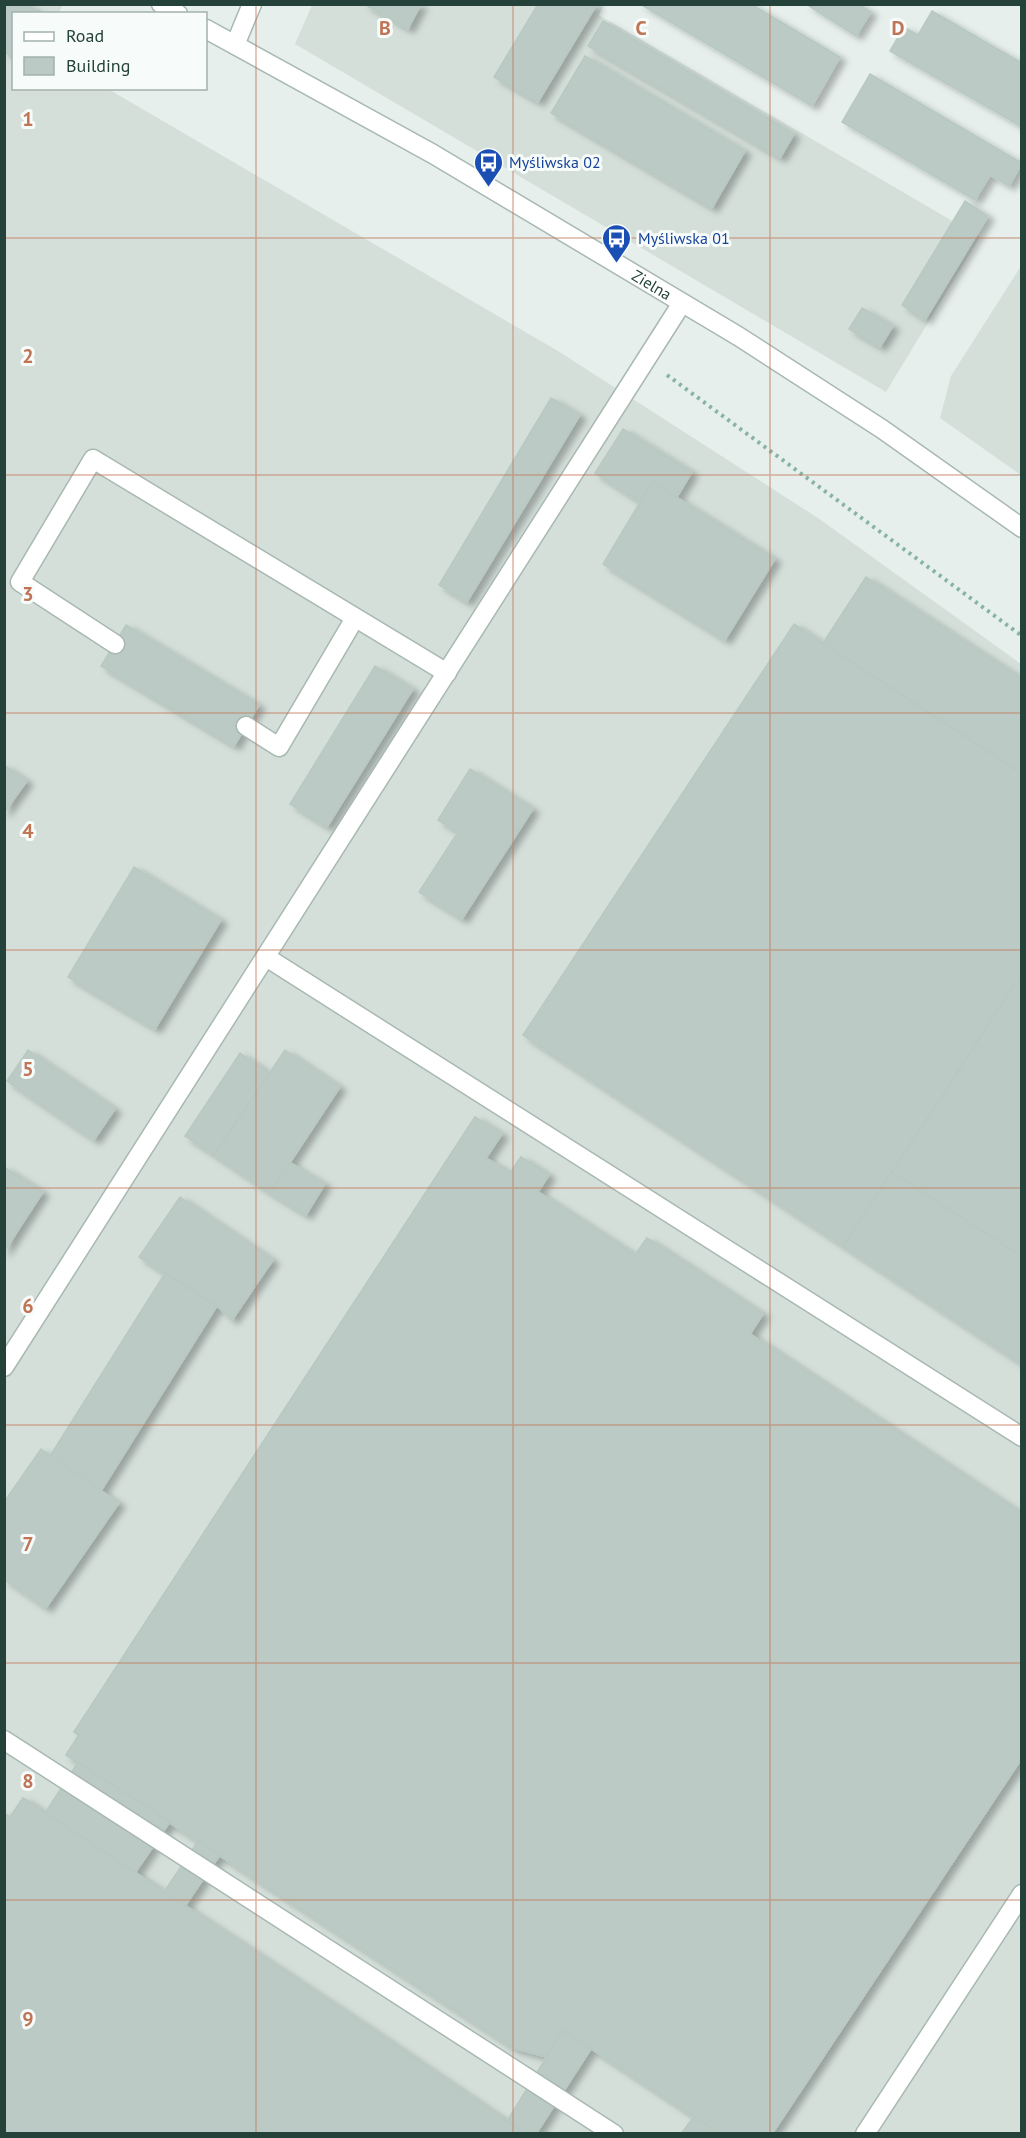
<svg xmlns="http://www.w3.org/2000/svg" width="1026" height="2138" viewBox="0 0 1026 2138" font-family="'PT Sans',sans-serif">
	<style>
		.built { fill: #d4dfda }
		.building { fill: #bbcac4; stroke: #b8c9c2; stroke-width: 1.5; filter: url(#shadow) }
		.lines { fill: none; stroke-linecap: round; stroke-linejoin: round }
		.minor-casing { stroke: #a8b8b2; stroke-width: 21 }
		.path { stroke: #86b3a5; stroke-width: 4; stroke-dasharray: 3 4.5; stroke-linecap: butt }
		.minor { stroke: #fff; stroke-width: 18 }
		.grid { fill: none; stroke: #c07456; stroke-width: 1.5; stroke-opacity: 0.55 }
		.labels { text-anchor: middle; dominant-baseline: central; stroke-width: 6; stroke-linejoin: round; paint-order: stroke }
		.transit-label { font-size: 16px; fill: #164399; stroke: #f7fbf9; text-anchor: start }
		.street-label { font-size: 16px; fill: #24423a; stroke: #f7fbf9 }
		.grid-label { font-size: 20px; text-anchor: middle; font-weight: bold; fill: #c07456; stroke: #f7fbf9; stroke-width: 6; stroke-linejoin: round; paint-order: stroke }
	</style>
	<defs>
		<filter id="shadow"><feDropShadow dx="6" dy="4" stdDeviation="3" flood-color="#0004"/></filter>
	</defs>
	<rect width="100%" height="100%" fill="#e6efeb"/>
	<g class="built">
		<polygon points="63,4 59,13 14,14 14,88 108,89 558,351 818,518 1021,664 1022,2133 5,2134 4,5"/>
		<polygon points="312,5 604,5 599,15 980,237 886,392 295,44"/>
		<polygon points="1021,266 1021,475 940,418 951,376"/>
	</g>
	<g class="building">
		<polygon points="4,4 25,4 36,10 34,14 14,14 13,56 4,52"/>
		<polygon points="364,4 421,4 408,29"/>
		<polygon points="538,4 597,4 538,102 494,77"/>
		<polygon points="640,4 751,4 840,57 812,106"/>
		<polygon points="806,4 859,4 871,12 856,36"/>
		<polygon points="932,11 1022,63 1022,127 890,51 904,27 918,35"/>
		<polygon points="603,21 794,134 780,158 588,46"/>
		<polygon points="585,56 745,151 712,208 551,113"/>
		<polygon points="870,74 1022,163 1009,186 990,175 975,200 842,122"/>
		<polygon points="965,201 988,216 925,320 902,305"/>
		<polygon points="862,308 893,326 880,347 849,329"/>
		<polygon points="551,398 580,415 467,602 439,585"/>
		<polygon points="623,429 692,472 677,497 652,482 640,502 595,473"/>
		<polygon points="652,482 775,559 725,640 603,564"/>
		<polygon points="866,577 1022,679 1022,774 823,643"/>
		<polygon points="794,624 1022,774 1022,974 843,1246 523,1035"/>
		<polygon points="126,625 259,705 234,746 101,666"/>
		<polygon points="375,666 413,689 327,827 290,804"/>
		<polygon points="4,765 27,781 4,813"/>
		<polygon points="470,769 533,809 462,919 419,892 458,832 438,820"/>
		<polygon points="134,867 221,920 155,1029 68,977"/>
		<polygon points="1022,974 1022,1257 892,1172"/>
		<polygon points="28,1050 115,1109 94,1140 7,1081"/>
		<polygon points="285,1050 340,1087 270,1193 214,1155"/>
		<polygon points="240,1053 269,1073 214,1155 185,1136"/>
		<polygon points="475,1117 502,1134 486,1158 510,1173 521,1157 549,1175 538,1192 635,1255 647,1238 763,1314 750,1334 1022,1514 1022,1758 772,2134 720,2134 563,2030 546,2057 513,2048 66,1755 79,1735 74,1732"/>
		<polygon points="475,1117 502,1134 486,1158 510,1173 521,1157 549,1175 538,1192 635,1255 647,1238 763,1314 750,1334 1022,1514 1022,1758 772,2134 720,2134 563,2030 546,2057 513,2048 66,1755 79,1735 74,1732"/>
		<polygon points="289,1162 325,1184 306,1215 270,1193"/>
		<polygon points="4,1167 43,1192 4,1252"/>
		<polygon points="892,1172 1022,1257 1022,1364 843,1246"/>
		<polygon points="180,1197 273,1260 232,1320 217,1306 139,1257"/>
		<polygon points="165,1273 217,1306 101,1491 50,1456"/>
		<polygon points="41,1449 119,1503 46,1608 4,1579 4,1502"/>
		<polygon points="78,1762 170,1822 135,1873 45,1813"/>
		<polygon points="23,1798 370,2028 526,2134 4,2134 4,1813 10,1817"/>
		<polygon points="23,1798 370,2028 526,2134 4,2134 4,1813 10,1817"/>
		<polygon points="198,1841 220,1855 185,1906 164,1892"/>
		<polygon points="563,2030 591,2049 536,2134 526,2134 507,2121"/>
		<polygon points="694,2116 720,2134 681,2134"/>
	</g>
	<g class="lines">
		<defs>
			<g id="minor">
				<polyline points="161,4 178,14"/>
				<path id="s1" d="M206 29 433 154 738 336 882 429 1022 528"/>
				<polyline points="235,45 252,4"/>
				<polyline points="115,644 20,582 93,459 447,673"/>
				<polyline points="246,726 279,747 355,618"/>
				<polyline points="266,957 1022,1437"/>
				<polyline points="4,1367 682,303"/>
				<polyline points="4,1740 614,2134"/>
				<polyline points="865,2134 1022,1894"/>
			</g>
		</defs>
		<use href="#minor" class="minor-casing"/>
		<polyline class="path" points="667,375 1022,636"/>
		<use href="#minor" class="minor"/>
	</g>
	<path class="grid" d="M256 4V2134M513 4V2134M770 4V2134M4 238H1022M4 475H1022M4 713H1022M4 950H1022M4 1188H1022M4 1425H1022M4 1663H1022M4 1900H1022"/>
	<defs>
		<symbol id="bus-pin" viewBox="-11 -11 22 30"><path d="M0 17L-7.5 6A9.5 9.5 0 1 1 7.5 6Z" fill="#1a4fb4" stroke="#f7fbf9"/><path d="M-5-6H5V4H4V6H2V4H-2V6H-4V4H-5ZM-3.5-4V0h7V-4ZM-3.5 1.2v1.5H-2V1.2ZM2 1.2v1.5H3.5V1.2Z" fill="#fff"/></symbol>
	</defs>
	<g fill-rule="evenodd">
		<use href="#bus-pin" x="472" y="146" width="33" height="45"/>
		<use href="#bus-pin" x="600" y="222" width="33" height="45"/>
	</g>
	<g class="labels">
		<g class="transit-label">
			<text x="509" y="162">Myśliwska 02</text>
			<text x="638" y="238">Myśliwska 01</text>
		</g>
		<g class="street-label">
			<text stroke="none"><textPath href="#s1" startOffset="514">Zielna</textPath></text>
		</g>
	</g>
	<g class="grid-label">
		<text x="385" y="35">B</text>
		<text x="641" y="35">C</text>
		<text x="898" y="35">D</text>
		<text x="28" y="126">1</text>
		<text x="28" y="363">2</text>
		<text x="28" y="601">3</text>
		<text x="28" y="838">4</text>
		<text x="28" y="1076">5</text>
		<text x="28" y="1313">6</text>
		<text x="28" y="1551">7</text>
		<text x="28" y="1788">8</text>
		<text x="28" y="2026">9</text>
	</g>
	<rect width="1026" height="2138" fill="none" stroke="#24423a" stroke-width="12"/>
	<rect x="12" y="12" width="195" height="78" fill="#f7fbf9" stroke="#a3b1ad" stroke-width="1.5"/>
	<rect x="24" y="32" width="30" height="9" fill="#ffffff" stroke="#a3b1ad" stroke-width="1.5"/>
	<text x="66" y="42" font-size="18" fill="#24423a">Road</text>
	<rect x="24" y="57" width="30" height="18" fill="#bbcac4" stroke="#a3b1ad" stroke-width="1.5"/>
	<text x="66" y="72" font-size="18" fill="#24423a">Building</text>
</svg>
